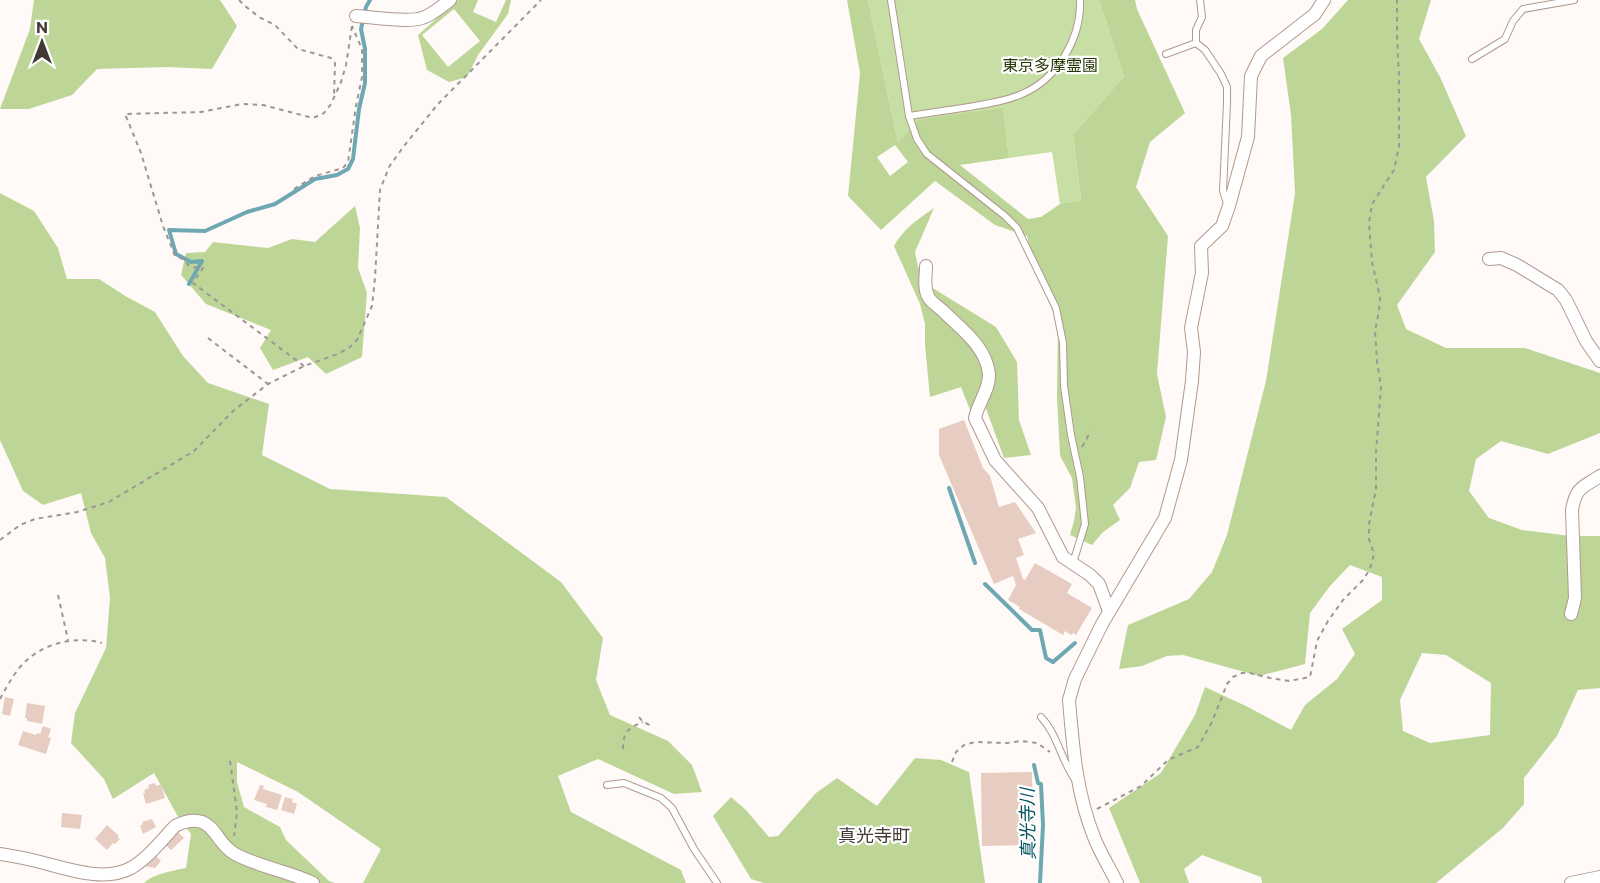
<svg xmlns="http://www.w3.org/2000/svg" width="1600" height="883" viewBox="0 0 1600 883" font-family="Commissioner,'Noto Sans JP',sans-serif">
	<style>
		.green { fill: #c7dfa4 }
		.forest { fill: #bdd697; fill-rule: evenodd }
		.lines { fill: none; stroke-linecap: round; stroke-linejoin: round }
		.stream { stroke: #6da8b3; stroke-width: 4 }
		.building { fill: #e6ccc1 }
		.lane-casing { stroke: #b0998e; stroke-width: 8 }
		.street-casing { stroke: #b0998e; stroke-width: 14 }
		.path { stroke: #9e9693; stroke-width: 2; stroke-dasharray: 4.5 4.5; stroke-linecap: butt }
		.lane { stroke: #fff; stroke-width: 6 }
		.street { stroke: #fff; stroke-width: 12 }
		.labels { text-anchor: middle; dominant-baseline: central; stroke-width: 4.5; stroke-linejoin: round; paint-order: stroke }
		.park-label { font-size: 16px; fill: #283607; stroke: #fff }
		.water-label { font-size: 18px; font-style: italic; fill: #00535f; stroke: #fff }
		.neighbourhood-label { font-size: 18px; fill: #423834; stroke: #fff }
	</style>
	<rect width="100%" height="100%" fill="#fffaf7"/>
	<polygon class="green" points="868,0 1099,0 1124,76 1073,135 1081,200 1060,204 1052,152 1009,158 1003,109 898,143"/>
	<g class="forest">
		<polygon points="34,0 220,0 237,26 212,69 167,67 97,69 72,95 29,109 0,109 30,29"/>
		<path d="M458 0H478L473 12 496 22 506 0H511L508 14 478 55 467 77 449 82 427 70 418 35ZM454 9 480 41 448 67 422 35Z"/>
		<path d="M847 0H868L898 143 918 120 1003 108 1009 158 960 165 1028 219 1041 217 1060 204 1081 200 1073 135 1124 76 1099 0H1135L1137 9 1185 113 1150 142 1136 187 1168 236 1157 374 1166 417 1156 460 1139 462 1130 488 1113 505 1120 520 1103 532 1092 545 1070 535 1074 521 1076 508 1072 478 1060 456 1057 397 1058 324 1035 268 1027 236 995 225 935 181 881 230 848 196 860 73ZM895 145 908 162 890 176 877 157Z"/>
		<path d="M1348 0H1431L1419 39 1440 77 1466 136 1426 177 1434 221 1435 252 1397 305 1406 329 1446 348H1525L1600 373V433L1548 454 1501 441 1476 459 1469 491 1489 518 1522 530 1571 536H1600V688L1578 690 1557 736 1524 778V804L1503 828 1436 883H1262L1261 877 1202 855 1184 869 1189 883H1140L1109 808 1161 773 1195 715 1205 687 1246 706 1291 730 1305 705 1337 679 1355 654 1342 629 1382 600V577L1350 565 1330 586 1310 613 1305 664 1259 676 1183 655 1167 656 1142 666 1119 669 1128 625 1189 599 1212 572 1227 535 1266 381 1295 193 1291 115 1283 58 1322 29ZM1422 653 1446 655 1491 683 1490 735 1430 743 1403 731 1400 700Z"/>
		<path d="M0 193 34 211 58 248 67 279H99L127 297 155 312 183 356 208 383 269 404 262 455 330 489 446 497 561 582 603 638 596 680 610 715 668 741 692 765 702 792 674 794 598 759 558 776 571 812 681 870 686 883H363L381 849 298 792 237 762V782L244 807 280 827 286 840 329 881 335 883H144C155 873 172 871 186 868L191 834 177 815 154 773 113 799 104 779 71 743 75 713 106 648 110 598 105 558 91 533 81 493 43 505 23 491 0 440Z"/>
		<polygon points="355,206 360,228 358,268 367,293 362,357 326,374 308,357 273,370 260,348 271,330 206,304 181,275 186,253 205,252 213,242 268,248 292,239 315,242"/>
		<path d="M934 208 915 252 918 267 931 287 996 327 1017 362 1019 420 1031 455 1004 458 985 406 970 410 961 387 930 397 925 345V324L920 304 894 246C903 229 918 219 934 208Z"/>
		<polygon points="915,758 941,760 969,772 985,883 764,883 751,879 713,816 731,797 746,810 769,837 778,836 816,793 837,778 877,806"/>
	</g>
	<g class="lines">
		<g class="stream">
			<polyline points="189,284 202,261 191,262 176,254 169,230 205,231 247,212 275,204 315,179 337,175 348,169 353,159 359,109 365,83 365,49 361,29 366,7 370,0"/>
			<polyline points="949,488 975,563"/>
			<polyline points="985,584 1032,630 1040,630 1046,658 1053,662"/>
			<polyline points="1053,662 1075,643"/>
			<polyline points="1034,765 1038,783 1041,784 1043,825 1040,883"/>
		</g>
	</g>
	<g class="building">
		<polygon points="964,420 983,468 990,476 999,507 1015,502 1036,533 1018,539 1024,555 1016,558 1023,579 1025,580 1035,563 1072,584 1067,593 1092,608 1076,635 1073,633 1071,635 1065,631 1063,635 1019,609 1020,607 1008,600 1016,585 1013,576 994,584 939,455 939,429"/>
		<polygon points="5,697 14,699 10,716 2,714"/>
		<polygon points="27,703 45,706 42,724 27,721 27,718 25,718"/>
		<polygon points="43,726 51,729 48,737 51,738 46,754 18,745 23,731 36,735 37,733 40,734"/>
		<polygon points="1032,772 1034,854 1029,854 1028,845 982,846 981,773"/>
		<polygon points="155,783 156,786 161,784 165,798 146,804 143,793 145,793 144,790 149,788 148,785"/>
		<polygon points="260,785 264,786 263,789 282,795 277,810 266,807 267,804 254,800"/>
		<polygon points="285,797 293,799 292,802 297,804 294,814 281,810"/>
		<polygon points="62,813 82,815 80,829 61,827"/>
		<polygon points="152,819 156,827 143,834 140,826 143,824 142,822"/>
		<polygon points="107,825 119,836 117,837 120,839 115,844 113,843 107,850 95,839"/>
		<polygon points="177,831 184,838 171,850 164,844"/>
		<polygon points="154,854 161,861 155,868 143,866"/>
	</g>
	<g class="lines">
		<defs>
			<g id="lane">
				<polyline points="891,0 909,116 917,139 927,154 1005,216 1017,228 1056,308 1063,343 1064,386 1071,435 1080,477 1085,524 1073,563"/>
				<polyline points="1196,43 1205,50 1221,74 1227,87 1227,103 1223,191 1227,203"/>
				<polyline points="1196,43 1196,30 1202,17 1200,0"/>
				<polyline points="1166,54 1196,43"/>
				<polyline points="1472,59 1505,39 1513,21 1523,9 1574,0"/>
				<path d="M909 116C929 113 949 110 969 107 1010 100 1040 95 1064 57 1075 39 1081 21 1080 0"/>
				<path d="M1041 717C1057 734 1061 759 1074 778"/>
				<polyline points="607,785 624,783 661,798 672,808 694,849 717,883"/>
			</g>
			<g id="street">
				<path d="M356 16C373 17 408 23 422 18 432 15 442 6 450 0"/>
				<polyline points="1489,259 1501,258 1517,265 1558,290 1566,300 1586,341 1600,361"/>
				<path d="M926 266C926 276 923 289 929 298 932 303 939 307 943 311 961 329 986 346 989 374 990 389 978 403 975 418L995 460 1038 508 1063 557 1090 575 1099 584 1109 611"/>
				<path d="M1571 614 1575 598 1572 510C1576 487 1582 488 1600 476"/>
				<path d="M0 854C12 856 24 858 36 861 66 868 103 883 131 868 148 858 162 840 175 826 183 822 193 819 202 822 216 827 219 845 235 854 259 867 288 871 313 883"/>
				<path d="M1117 883C1110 868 1100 853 1094 837 1076 792 1073 747 1069 700L1075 679 1102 624 1165 518 1181 460 1192 381 1194 352 1191 328 1202 273 1201 246 1222 226 1229 206 1248 137 1251 76 1261 56 1315 14 1324 0"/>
				<polyline points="1571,883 1600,877"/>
			</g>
		</defs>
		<use href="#lane" class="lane-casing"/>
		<use href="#street" class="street-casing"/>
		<g class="path">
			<polyline points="239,0 245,6 259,17 275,25 298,49 331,58 335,63 334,96"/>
			<polyline points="294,189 315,176 343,168 348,162 356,106 362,77 362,49 352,26"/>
			<polyline points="208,338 268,384"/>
			<polyline points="304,366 193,283 203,268 190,267 183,259 175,256 163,226 141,153 125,114 201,112 242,104 263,105 313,118 324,113 331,104 341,82 346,65 352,26"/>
			<polyline points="1082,447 1091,431"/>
			<polyline points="0,540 20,525 35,519 77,512 109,502 194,451 233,411 268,384 304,366 338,354 350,347 357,340 372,306 375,278 380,190 389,167 404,146 438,104 541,0"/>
			<polyline points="58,595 68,640"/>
			<path d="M0 699C6 688 12 677 20 667 40 644 73 635 102 643"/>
			<polyline points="639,717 643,722 650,725"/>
			<path d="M623 749C623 732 628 728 643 722"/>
			<polyline points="230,761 237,812 234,836"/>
			<polyline points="952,762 956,752 964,745 975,742 1007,743 1021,741 1037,743 1050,752"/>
			<polyline points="1097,809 1141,786 1168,760 1198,747 1212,722 1227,684 1233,677 1242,673 1250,673 1270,678 1289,681 1310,677 1317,641 1328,621 1343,600 1363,580 1370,569 1374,554 1369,539 1369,524 1376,489 1376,452 1381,387 1377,361 1375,331 1379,311 1380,297 1372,262 1369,223 1372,204 1394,170 1399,146 1399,76 1397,37 1397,0"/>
		</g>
		<use href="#lane" class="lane"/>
		<use href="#street" class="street"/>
	</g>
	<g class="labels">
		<g class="park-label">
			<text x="1050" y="64">東京多摩霊園</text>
		</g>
		<g class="water-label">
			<text transform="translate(1027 824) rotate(-91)">真光寺川</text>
		</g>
		<g class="neighbourhood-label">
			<text x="874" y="835">真光寺町</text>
		</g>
	</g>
	<g transform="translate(42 42)" stroke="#ffffff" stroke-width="4.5" paint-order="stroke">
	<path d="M0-4.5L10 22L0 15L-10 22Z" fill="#423834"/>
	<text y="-9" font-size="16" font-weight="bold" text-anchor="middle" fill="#423834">N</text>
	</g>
</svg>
